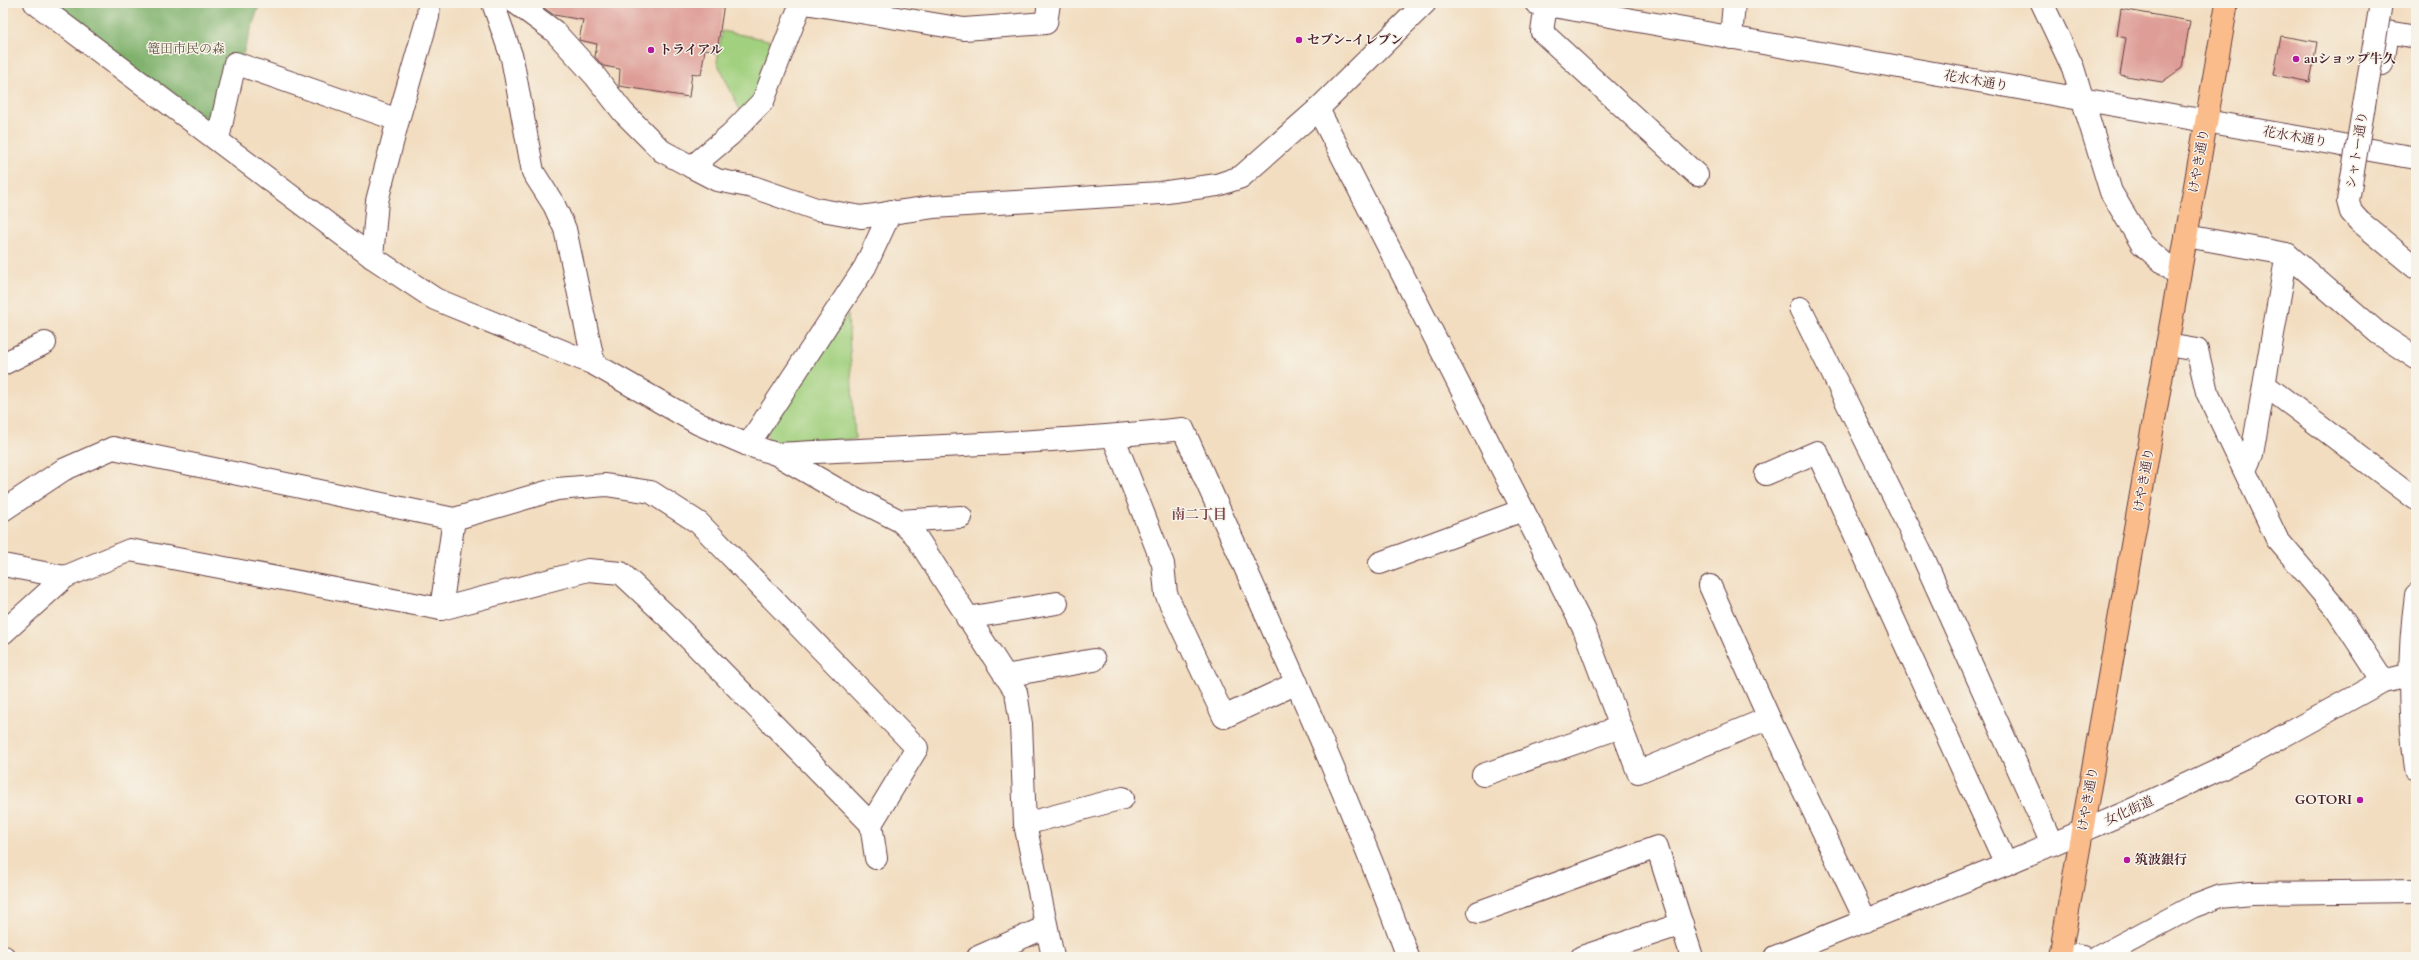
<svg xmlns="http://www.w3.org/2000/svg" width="2419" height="960" viewBox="0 0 2419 960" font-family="Cardo,'Noto Serif JP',serif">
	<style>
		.green { fill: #a1d07e; stroke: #767854 }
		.forest { fill: #80b26d; stroke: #65684c }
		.building { fill: #de9e97 }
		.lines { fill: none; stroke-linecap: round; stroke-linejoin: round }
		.minor-casing { stroke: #633c41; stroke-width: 24 }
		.major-casing { stroke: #633c41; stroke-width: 24 }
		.minor { stroke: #fff; stroke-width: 22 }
		.major { stroke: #f9bc8a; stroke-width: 22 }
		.minor-bridge-casing { stroke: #633c41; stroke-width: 24; stroke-linecap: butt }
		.minor-bridge { stroke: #fff; stroke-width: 22 }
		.poi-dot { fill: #b5179e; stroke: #f7f3e8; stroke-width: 1.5 }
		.labels { text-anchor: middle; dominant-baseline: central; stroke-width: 3; stroke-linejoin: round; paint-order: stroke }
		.poi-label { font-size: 13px; font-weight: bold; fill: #4a1f2b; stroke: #f7f3e8; text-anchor: start }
		.park-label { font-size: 13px; fill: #645444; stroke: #f7f3e8 }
		.street-label { font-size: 13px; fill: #4a1f2b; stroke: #f7f3e8 }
		.neighbourhood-label { font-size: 14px; font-weight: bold; fill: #7e4b51; stroke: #f7f3e8 }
	</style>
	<rect width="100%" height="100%" fill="#f7f3e8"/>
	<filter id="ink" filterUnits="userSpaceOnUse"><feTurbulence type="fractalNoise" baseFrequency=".025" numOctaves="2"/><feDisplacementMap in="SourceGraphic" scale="8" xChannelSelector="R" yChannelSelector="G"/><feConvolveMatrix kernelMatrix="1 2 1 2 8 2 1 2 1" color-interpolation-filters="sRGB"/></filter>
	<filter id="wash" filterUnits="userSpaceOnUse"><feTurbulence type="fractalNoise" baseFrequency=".012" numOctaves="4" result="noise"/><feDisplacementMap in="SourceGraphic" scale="16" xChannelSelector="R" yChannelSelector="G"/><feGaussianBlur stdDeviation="0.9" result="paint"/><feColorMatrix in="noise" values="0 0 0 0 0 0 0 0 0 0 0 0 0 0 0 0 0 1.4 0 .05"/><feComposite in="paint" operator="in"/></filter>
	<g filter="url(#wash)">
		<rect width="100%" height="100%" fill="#f2ddc0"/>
		<g class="green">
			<polygon points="722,31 784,43 744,119 717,62"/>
			<polygon points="848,314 855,439 771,444 765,430"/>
		</g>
		<polygon class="forest" points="43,3 260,3 241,60 211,122"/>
		<g id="blocks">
			<g class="building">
				<polygon points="537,3 724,3 717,51 705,49 701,75 692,73 689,97 619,86 620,69 603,66 595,57 597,44 579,40 583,20 554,15"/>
				<polygon points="2121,9 2190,21 2182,68 2162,82 2120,75 2126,38 2117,36"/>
				<polygon points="2281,36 2317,42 2310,82 2274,75"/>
			</g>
		</g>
	</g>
	<g filter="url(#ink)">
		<use href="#blocks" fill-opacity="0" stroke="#633c41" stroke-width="1"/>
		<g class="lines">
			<defs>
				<g id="minor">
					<polyline points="35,3 372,257 435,299 594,364 699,424 748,445 776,454 835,488 900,521 915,535 1016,692 1021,724 1025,824 1053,957"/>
					<polyline points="493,3 512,58 533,172 554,205 565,229 594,364"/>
					<polyline points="516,3 554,31 595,76 623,112 662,151 692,167"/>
					<polyline points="801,3 763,101 731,134 692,167 717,180 753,187 816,209 861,217 933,207 1160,193 1217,185 1241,177 1318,109 1425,3"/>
					<polyline points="805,3 964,29 1046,23 1049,3"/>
					<polyline points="1536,3 2416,158"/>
					<polyline points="2042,3 2073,68 2111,192 2142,244 2179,276"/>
					<polyline points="1546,5 1542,32 1697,175"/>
					<polyline points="1731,38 1734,3"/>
					<polyline points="2382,64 2387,32 2416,37"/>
					<polyline points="1318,109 1584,629 1638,772 1769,718"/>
					<polyline points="398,120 428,17 429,3"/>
					<polyline points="218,139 235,63 398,120 377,201 372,257"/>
					<polyline points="2359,221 2416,268"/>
					<polyline points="2186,236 2287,254 2378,333 2416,358"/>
					<polyline points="1800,308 1920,550 2052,844"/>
					<polyline points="2167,345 2197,350 2207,392 2277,539 2336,609 2383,681"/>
					<polyline points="3,364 45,343"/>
					<polyline points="2265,385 2416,499"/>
					<polyline points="1113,436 1163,564 1166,594 1224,717 1297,683"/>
					<polyline points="748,445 865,267 891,211"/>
					<path d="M776 454C912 447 1048 443 1183 429 1261 604 1342 777 1408 957"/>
					<polyline points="2245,470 2252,454 2287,254"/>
					<polyline points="1766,474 1817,452 2006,864"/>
					<polyline points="3,510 63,470 113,448 454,519 557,489 606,485 651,492 699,523 917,748 871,824 669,618 621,573 588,570 441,609 130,550 65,577 3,633"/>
					<polyline points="900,521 961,517"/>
					<polyline points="1380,563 1523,510"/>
					<polyline points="3,565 65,577"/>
					<polyline points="1710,586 1769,718 1866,921"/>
					<path d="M2416 595C2408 654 2408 710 2416 769"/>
					<polyline points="441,609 454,519"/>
					<polyline points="967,618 1057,603"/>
					<polyline points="1005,676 1094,660"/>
					<polyline points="1483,775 1621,727"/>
					<polyline points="871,824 876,858"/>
					<polyline points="1025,824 1123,798"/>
					<polyline points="1479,912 1657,847 1692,957"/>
					<polyline points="2060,954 2082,957"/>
					<polyline points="3,957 4,957"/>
					<polyline points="978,957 1046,927"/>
					<polyline points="1582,957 1682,924"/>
					<polyline points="1775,957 2006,864 2127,812 2245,757 2383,681 2408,675"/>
					<polyline points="2098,957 2192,907 2221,896 2251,893 2416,891"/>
				</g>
				<polyline id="major" points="2060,957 2227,3"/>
			</defs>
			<use href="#minor" class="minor-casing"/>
			<use href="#major" class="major-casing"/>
			<use href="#minor" class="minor"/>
			<use href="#major" class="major"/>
			<defs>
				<polyline id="minor-bridge" points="2359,221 2351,212 2348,201 2381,3"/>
			</defs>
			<use href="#minor-bridge" class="minor-bridge-casing"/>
			<use href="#minor-bridge" class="minor-bridge"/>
		</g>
	</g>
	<g class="poi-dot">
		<circle cx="1299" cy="40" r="4"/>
		<circle cx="651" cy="50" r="4"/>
		<circle cx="2296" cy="59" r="4"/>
		<circle cx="2360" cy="800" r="4"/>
		<circle cx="2127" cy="860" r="4"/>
	</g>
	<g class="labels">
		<g class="poi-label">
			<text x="1307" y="40">セブン-イレブン</text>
			<text x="659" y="50">トライアル</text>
			<text x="2304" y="59">auショップ牛久</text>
			<text x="2352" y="800" text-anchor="end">GOTORI</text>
			<text x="2135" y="860">筑波銀行</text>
		</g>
		<g class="park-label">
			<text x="186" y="49">篭田市民の森</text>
		</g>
		<g class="street-label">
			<text transform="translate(1976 81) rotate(10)">花水木通り</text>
			<text transform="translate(2295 137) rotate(10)">花水木通り</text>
			<text transform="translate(2357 150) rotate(-81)">シャトー通り</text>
			<text transform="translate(2199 161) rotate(-80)">けやき通り</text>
			<text transform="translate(2144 480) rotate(-80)">けやき通り</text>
			<text transform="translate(2088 799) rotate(-80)">けやき通り</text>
			<text transform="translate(2129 811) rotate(-24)">女化街道</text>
		</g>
		<g class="neighbourhood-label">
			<text x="1199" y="514">南二丁目</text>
		</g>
	</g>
	<rect width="2419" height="960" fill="none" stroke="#f7f3e8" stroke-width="16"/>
</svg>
